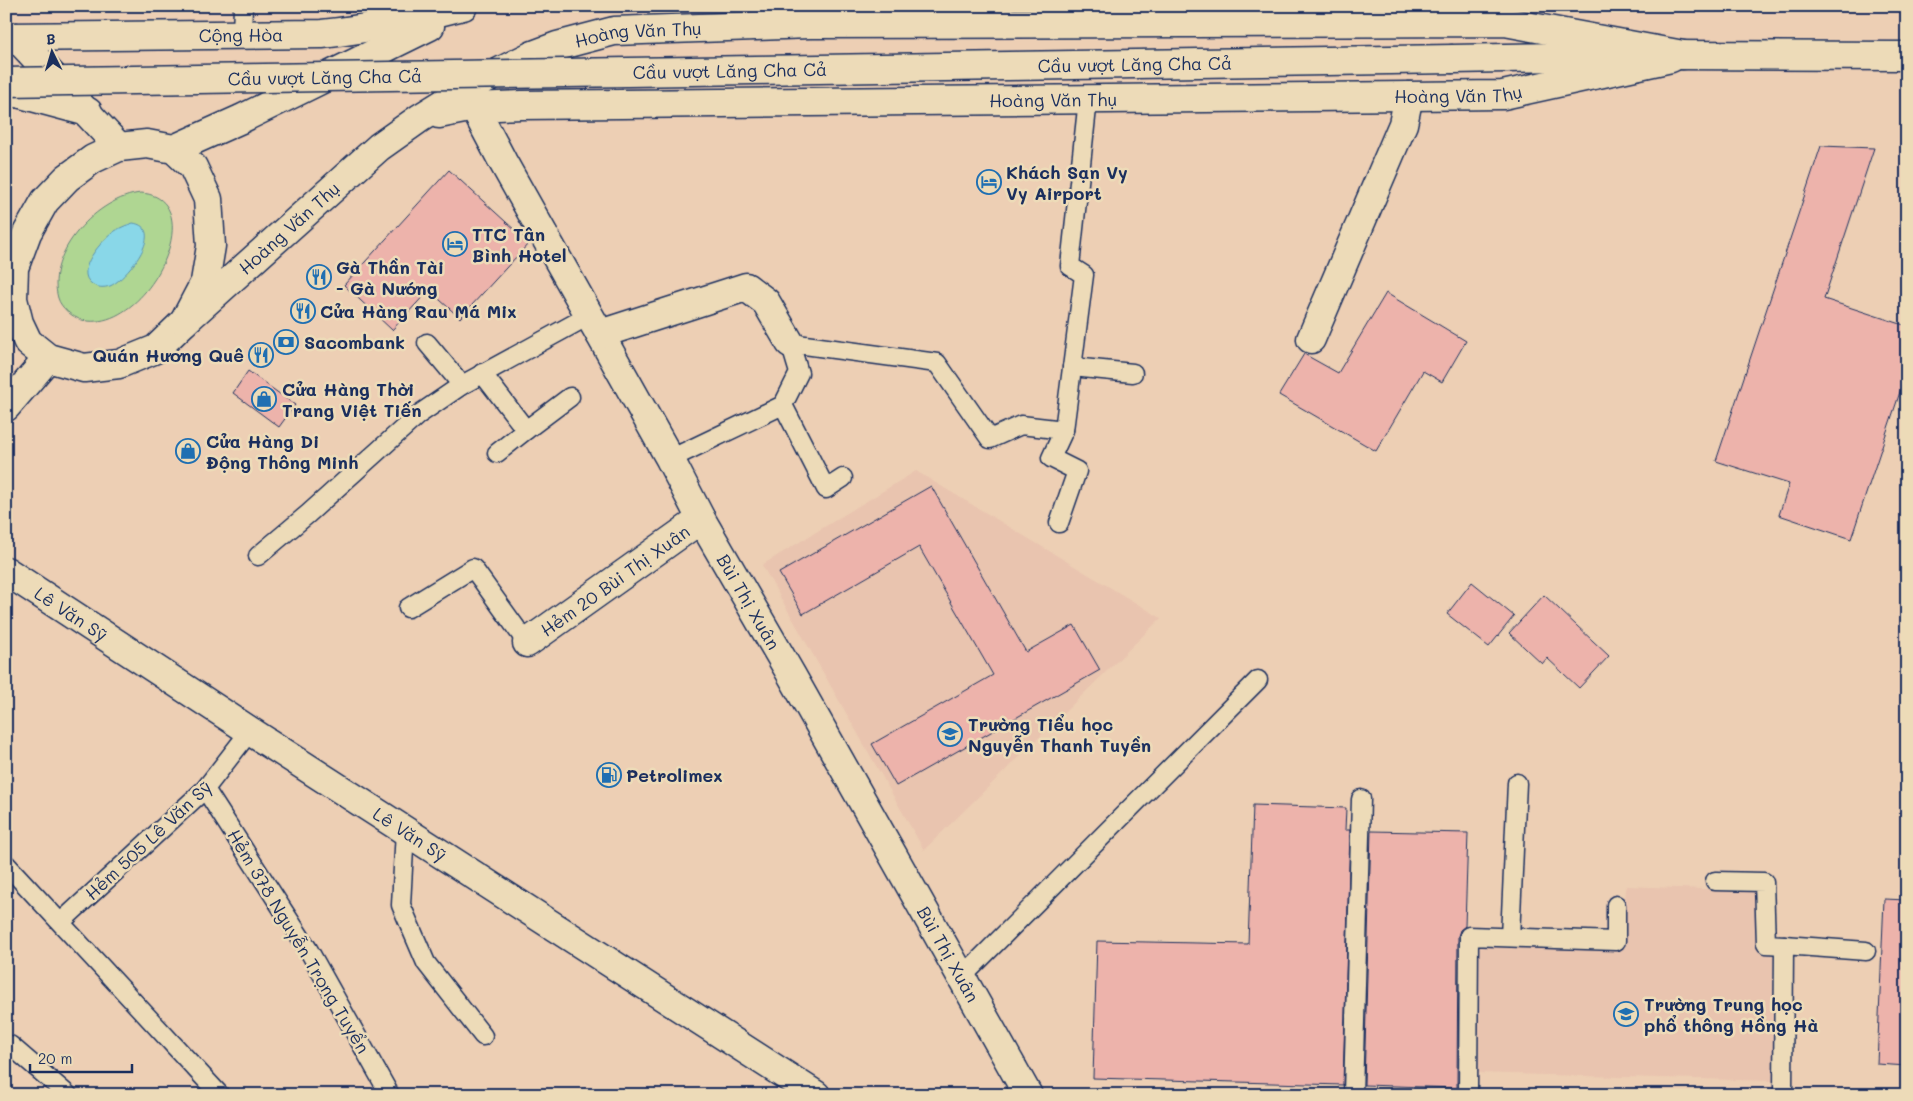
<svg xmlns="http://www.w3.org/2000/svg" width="1913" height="1101" viewBox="0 0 1913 1101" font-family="Mali,sans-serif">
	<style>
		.built { fill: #e9c4af }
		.green { fill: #afd692; stroke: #658278 }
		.water { fill: #89d7e8; stroke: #5d94b1 }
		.building { fill: #edb3ab; stroke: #1b2f5e }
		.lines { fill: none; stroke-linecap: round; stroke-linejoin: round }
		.lane-casing { stroke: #1b2f5e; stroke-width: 21 }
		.street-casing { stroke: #1b2f5e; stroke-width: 31 }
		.secondary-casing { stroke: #1b2f5e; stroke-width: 31 }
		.primary-casing { stroke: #1b2f5e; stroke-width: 31 }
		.lane { stroke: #eddbb8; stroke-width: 18 }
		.street { stroke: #eddbb8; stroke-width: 28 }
		.secondary { stroke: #eddbb8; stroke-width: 28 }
		.primary { stroke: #eddbb8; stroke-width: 28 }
		.primary-bridge-casing { stroke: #1b2f5e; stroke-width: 31; stroke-linecap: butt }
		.primary-bridge { stroke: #eddbb8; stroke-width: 28 }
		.labels { text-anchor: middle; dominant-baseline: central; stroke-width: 5; stroke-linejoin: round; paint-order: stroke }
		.street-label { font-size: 18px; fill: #1b2f5e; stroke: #eddbb8 }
		.poi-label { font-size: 18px; font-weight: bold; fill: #1b2f5e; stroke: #eddbb8; text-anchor: start }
	</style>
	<rect width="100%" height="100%" fill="#edcfb4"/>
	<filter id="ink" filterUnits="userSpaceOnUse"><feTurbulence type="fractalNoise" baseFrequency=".02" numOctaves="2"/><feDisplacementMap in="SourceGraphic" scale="10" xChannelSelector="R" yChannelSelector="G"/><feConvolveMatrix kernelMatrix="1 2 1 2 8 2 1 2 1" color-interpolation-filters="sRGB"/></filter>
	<g filter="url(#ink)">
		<g class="built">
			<polygon points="916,471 1161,618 924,850 762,565"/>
			<polygon points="1626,886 1756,891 1760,952 1776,955 1774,1081 1476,1073 1477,945 1623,949"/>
		</g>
		<path class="green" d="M141 193C213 198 147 336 82 320 72 317 61 308 58 298 45 253 98 197 141 193Z"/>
		<path class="water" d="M133 223C167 228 127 279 110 286 104 288 97 288 92 284 73 271 103 239 115 231 121 227 127 225 133 223Z"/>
		<g class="building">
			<polygon points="1821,146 1874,148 1824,299 1907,326 1907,371 1851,539 1779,515 1789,484 1716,461"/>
			<polygon points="449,170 529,243 460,318 429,290 392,330 344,285"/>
			<polygon points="1386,293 1466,341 1442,382 1423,371 1376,451 1279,395 1304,354 1338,373"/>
			<polygon points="248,371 295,405 279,427 233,393"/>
			<polygon points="931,486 1026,652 1074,625 1100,670 896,786 872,744 993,675 919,547 803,614 779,573"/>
			<polygon points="1472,582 1514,616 1489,647 1447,614"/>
			<polygon points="1544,595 1609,656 1579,688 1547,658 1542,664 1509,633"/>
			<polygon points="1253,805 1346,808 1345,830 1350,830 1343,1085 1093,1078 1097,941 1248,944"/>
			<polygon points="1371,831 1468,833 1465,926 1460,930 1458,936 1457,1088 1364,1085"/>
			<polygon points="1884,899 1907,900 1907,1066 1877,1064"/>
		</g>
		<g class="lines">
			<defs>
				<g id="lane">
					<polyline points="242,35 243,6"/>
					<polyline points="427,343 462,385"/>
					<polyline points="1072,367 1133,373"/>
					<polyline points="482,373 526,430 570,397"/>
					<polyline points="783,405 826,489 843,478"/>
					<polyline points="497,453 526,430"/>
					<polyline points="670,459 783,405 799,373 790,343 937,363 990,439 1021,425 1064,430"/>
					<polyline points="1059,523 1077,471 1051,458 1064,430 1084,275 1070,266 1088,99"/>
					<polyline points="258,556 308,514 418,415 462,385 590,315"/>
					<polyline points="408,608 473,568 527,643"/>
					<polyline points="205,789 308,949 390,1095"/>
					<polyline points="405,830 401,905 426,963 483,1036"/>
					<polyline points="6,864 220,1095"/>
					<polyline points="1715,881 1764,882 1766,944 1784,945"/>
					<polyline points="61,922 205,789 250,731"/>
					<polyline points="1510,937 1517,783"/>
					<polyline points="962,977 1258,680"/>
					<polyline points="6,1049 10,1045 68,1095"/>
					<polyline points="1353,1095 1361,799"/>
					<polyline points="1468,1095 1469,936 1616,941 1616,905"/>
					<polyline points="1783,1095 1784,945 1866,951"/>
				</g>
				<g id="street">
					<path id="s1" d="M474 107 503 162 670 459 701 519 792 676 1028 1095"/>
					<polyline points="600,334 746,287 766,302 790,343"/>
					<polyline points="1311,339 1403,124 1409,96"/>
					<path id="s2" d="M527 643 701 519"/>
				</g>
				<g id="secondary">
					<path id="s3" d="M6 571 250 731 816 1095"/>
				</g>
				<g id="primary">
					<path id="s4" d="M6 37 322 34C370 29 416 18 463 6"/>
					<polyline points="16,37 119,147"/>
					<polyline points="1666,55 1907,56"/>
					<polyline points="1453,59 1623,56"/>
					<polyline points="6,90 88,112"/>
					<path id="s5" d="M439 114 474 107 522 105 1503 95 1671 58"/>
					<polygon points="147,144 174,149 193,167 208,199 211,246 205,282 184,322 156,349 119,364 84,368 48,358 28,342 19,323 13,299 14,268 27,233 45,201 67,178 93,159 119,147"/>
					<polyline points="174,149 241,119 430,26"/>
					<path id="s6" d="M184 322 379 147 420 118 475 84 533 55 557 46 614 31 810 24 1505 22 1683 55"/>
					<polyline points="6,407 48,358"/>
				</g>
			</defs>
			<use href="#lane" class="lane-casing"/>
			<use href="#street" class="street-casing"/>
			<use href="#secondary" class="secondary-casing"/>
			<use href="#primary" class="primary-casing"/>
			<use href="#lane" class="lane"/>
			<use href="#street" class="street"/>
			<use href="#secondary" class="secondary"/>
			<use href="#primary" class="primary"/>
			<defs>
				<g id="primary-bridge">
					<path id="s7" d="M6 82 1453 59"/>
				</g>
			</defs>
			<use href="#primary-bridge" class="primary-bridge-casing"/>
			<use href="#primary-bridge" class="primary-bridge"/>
		</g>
	</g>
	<defs>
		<symbol id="hotel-ring" viewBox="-11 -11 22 22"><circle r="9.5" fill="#eddbb8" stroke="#1f6fb2" stroke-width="1.5"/><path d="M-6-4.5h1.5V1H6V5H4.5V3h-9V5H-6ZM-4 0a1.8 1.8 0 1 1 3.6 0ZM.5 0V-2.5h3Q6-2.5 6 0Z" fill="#1f6fb2"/></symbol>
		<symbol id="restaurant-ring" viewBox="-11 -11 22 22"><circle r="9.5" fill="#eddbb8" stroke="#1f6fb2" stroke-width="1.5"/><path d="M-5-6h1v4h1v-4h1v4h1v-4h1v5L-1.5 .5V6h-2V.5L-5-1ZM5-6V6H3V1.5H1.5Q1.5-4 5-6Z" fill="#1f6fb2"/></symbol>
		<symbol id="bank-ring" viewBox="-11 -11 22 22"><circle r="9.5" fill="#eddbb8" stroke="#1f6fb2" stroke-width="1.5"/><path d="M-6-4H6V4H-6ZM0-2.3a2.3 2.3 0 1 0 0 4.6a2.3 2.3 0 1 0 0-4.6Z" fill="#1f6fb2"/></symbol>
		<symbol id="shop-ring" viewBox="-11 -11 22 22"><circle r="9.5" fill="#eddbb8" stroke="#1f6fb2" stroke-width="1.5"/><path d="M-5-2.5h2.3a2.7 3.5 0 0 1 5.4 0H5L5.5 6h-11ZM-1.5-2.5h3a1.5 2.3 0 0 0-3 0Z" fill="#1f6fb2"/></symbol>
		<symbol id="school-ring" viewBox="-11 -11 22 22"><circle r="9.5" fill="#eddbb8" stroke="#1f6fb2" stroke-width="1.5"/><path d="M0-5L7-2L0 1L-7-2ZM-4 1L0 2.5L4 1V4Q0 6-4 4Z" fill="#1f6fb2"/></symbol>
		<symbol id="fuel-ring" viewBox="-11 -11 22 22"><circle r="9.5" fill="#eddbb8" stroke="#1f6fb2" stroke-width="1.5"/><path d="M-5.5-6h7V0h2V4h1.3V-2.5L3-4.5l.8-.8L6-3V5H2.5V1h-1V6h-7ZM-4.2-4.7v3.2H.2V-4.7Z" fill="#1f6fb2"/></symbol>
	</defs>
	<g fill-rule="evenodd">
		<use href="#hotel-ring" x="975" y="168" width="28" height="28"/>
		<use href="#hotel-ring" x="441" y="230" width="28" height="28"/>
		<use href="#restaurant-ring" x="305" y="263" width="28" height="28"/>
		<use href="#restaurant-ring" x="289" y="297" width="28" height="28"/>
		<use href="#bank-ring" x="272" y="328" width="28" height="28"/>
		<use href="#restaurant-ring" x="247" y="341" width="28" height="28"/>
		<use href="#shop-ring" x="250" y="385" width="28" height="28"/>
		<use href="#shop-ring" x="174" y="437" width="28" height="28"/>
		<use href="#school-ring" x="936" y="720" width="28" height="28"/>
		<use href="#fuel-ring" x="595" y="761" width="28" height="28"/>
		<use href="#school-ring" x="1612" y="1000" width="28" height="28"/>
	</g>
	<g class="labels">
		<g class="street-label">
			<text stroke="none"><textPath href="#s4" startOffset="235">Cộng Hòa</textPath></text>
			<text stroke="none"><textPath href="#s6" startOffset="550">Hoàng Văn Thụ</textPath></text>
			<text stroke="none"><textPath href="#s7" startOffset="1129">Cầu vượt Lăng Cha Cả</textPath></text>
			<text stroke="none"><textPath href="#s7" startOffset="724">Cầu vượt Lăng Cha Cả</textPath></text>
			<text stroke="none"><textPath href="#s7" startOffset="319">Cầu vượt Lăng Cha Cả</textPath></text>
			<text stroke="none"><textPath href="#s5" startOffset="1020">Hoàng Văn Thụ</textPath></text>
			<text stroke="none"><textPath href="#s5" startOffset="615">Hoàng Văn Thụ</textPath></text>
			<text stroke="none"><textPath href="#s6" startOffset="141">Hoàng Văn Thụ</textPath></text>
			<text stroke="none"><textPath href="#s2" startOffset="108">Hẻm 20 Bùi Thị Xuân</textPath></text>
			<text stroke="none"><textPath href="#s1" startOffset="566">Bùi Thị Xuân</textPath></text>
			<text stroke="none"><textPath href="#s3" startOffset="78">Lê Văn Sỹ</textPath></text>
			<text stroke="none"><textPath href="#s3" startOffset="482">Lê Văn Sỹ</textPath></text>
			<text transform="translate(148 840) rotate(-43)">Hẻm 505 Lê Văn Sỹ</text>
			<text transform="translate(299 941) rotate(59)">Hẻm 378 Nguyễn Trọng Tuyển</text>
			<text stroke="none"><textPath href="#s1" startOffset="971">Bùi Thị Xuân</textPath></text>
		</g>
		<g class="poi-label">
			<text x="1006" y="172">Khách Sạn Vy<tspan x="1006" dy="21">Vy Airport</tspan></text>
			<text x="472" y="234">TTC Tân<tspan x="472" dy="21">Bình Hotel</tspan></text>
			<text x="336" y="267">Gà Thần Tài<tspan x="336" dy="21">- Gà Nướng</tspan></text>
			<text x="320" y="311">Cửa Hàng Rau Má Mix</text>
			<text x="304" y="342">Sacombank</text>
			<text x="244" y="355" text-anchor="end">Quán Hương Quê</text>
			<text x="282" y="389">Cửa Hàng Thời<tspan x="282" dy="21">Trang Việt Tiến</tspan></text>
			<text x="206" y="441">Cửa Hàng Di<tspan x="206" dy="21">Động Thông Minh</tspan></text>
			<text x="968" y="724">Trường Tiểu học<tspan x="968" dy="21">Nguyễn Thanh Tuyền</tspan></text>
			<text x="626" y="775">Petrolimex</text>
			<text x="1644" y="1004">Trường Trung học<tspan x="1644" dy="21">phổ thông Hồng Hà</tspan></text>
		</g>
	</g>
	<rect width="1913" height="1101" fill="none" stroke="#eddbb8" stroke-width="25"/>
	<rect x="12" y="12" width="1888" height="1076" fill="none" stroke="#1b2f5e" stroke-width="2" filter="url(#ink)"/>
	<g transform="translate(52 52) rotate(355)" stroke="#eddbb8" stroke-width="4" paint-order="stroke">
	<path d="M0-4L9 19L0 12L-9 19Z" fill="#1b2f5e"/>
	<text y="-8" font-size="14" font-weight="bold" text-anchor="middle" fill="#1b2f5e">B</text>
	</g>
	<path d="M30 1064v8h102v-8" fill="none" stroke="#1b2f5e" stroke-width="2.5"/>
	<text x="38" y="1064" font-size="15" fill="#1b2f5e" stroke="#eddbb8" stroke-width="4" paint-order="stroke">20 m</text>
</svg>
